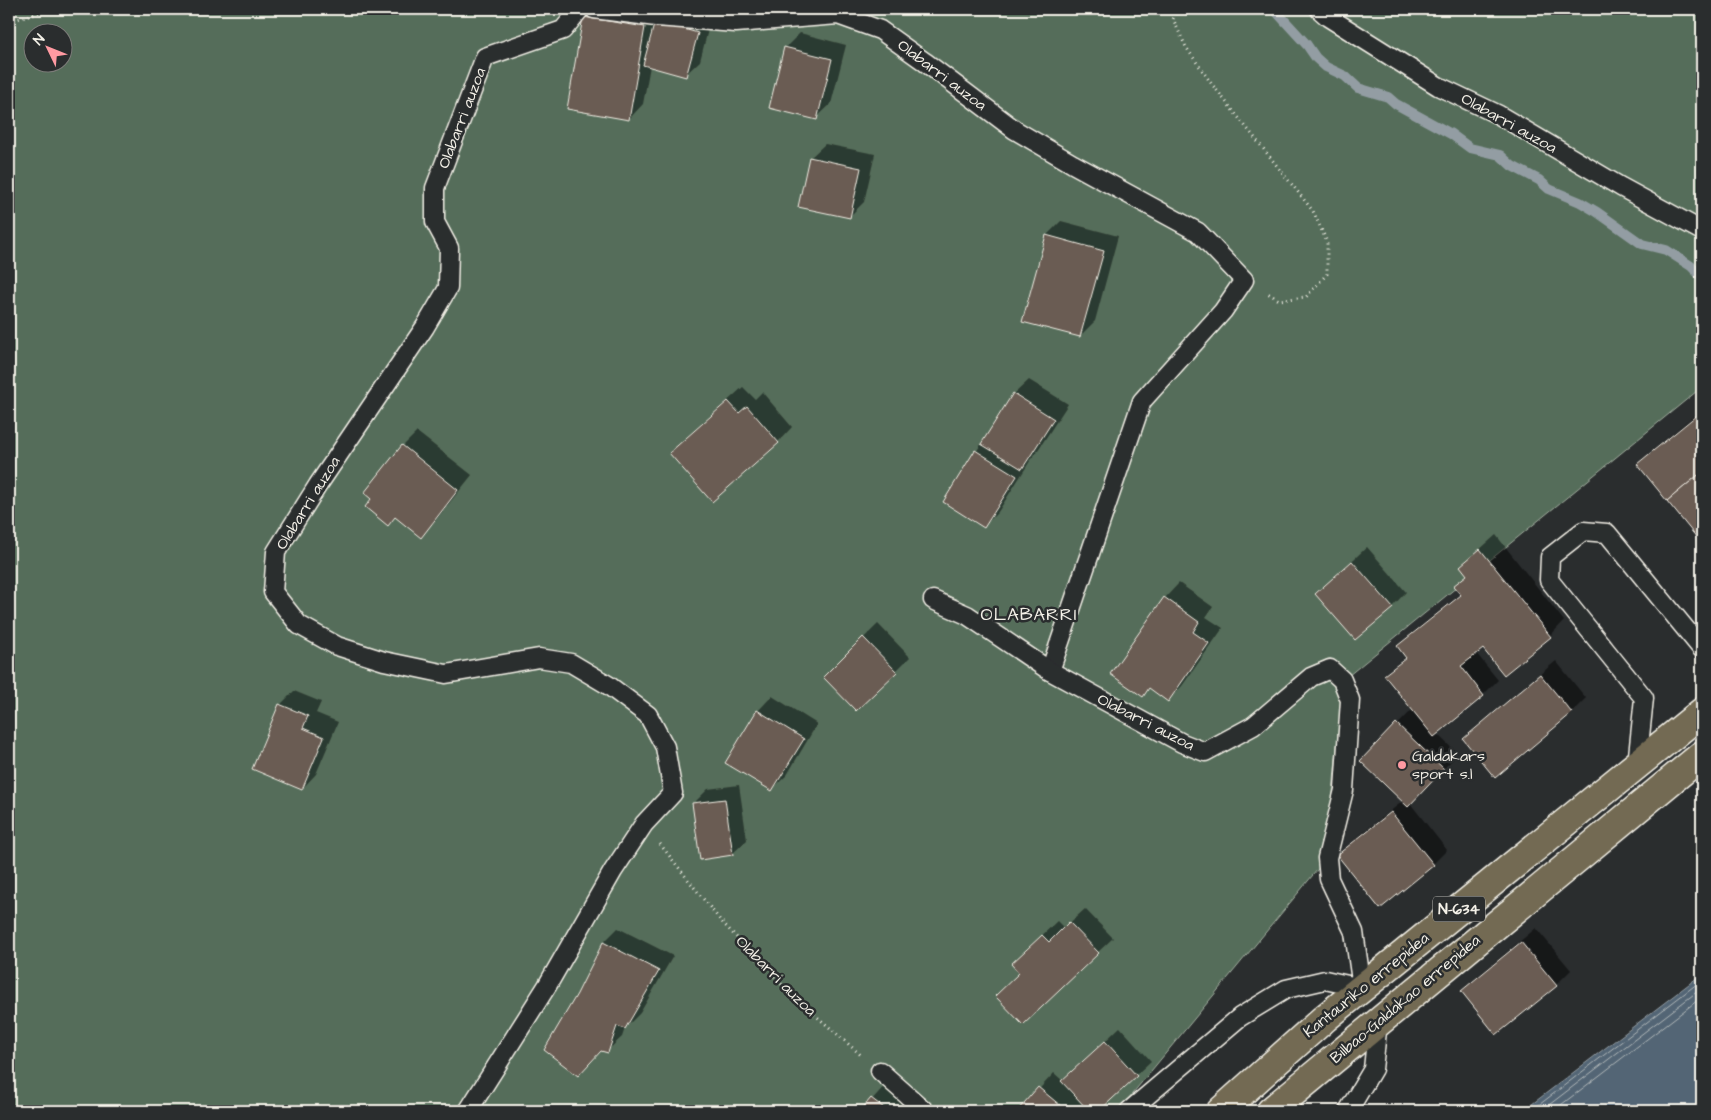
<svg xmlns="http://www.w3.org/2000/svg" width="1711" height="1120" viewBox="0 0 1711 1120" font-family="'Architects Daughter',sans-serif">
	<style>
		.green { fill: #546d5a; stroke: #a4afa1; fill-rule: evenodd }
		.water { fill: #526575; stroke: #939da3 }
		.shadow { fill: #0007 }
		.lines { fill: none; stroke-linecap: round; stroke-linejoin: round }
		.shore { stroke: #b3b9ba; stroke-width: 1 }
		.stream { stroke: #939da3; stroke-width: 10 }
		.building { fill: #6b5c52; stroke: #f4f1e8 }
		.service-casing { stroke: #f4f1e8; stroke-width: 21 }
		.trunk-casing { stroke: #f4f1e8; stroke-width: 31 }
		.path { stroke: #f4f1e8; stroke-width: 3; stroke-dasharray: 1 4; stroke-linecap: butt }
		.service { stroke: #2a2d2e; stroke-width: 18 }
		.trunk { stroke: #736b52; stroke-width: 28 }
		.poi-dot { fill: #ff9aa2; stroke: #2a2d2e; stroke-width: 2 }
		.labels { text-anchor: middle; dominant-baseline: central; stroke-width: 5; stroke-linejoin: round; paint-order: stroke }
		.shield { fill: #2a2d2e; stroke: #b7b6b0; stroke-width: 1 }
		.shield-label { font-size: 15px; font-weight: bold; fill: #f4f1e8 }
		.street-label { font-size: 16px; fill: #f4f1e8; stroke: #2a2d2e }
		.poi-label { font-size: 16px; fill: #f4f1e8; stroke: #2a2d2e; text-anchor: start }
		.neighbourhood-label { font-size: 18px; letter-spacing: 1px; fill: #f4f1e8; stroke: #2a2d2e }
	</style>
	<rect width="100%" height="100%" fill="#2a2d2e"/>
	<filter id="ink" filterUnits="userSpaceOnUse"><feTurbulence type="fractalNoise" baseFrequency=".02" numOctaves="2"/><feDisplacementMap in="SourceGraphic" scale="10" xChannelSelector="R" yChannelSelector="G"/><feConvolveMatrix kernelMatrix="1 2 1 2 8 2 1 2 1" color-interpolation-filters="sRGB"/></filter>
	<g filter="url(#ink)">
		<path class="green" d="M9 9H1702V387L1343 680 1327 858 1118 1111H9ZM32 32H62V62H32Z"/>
		<polygon class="water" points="1702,974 1702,1111 1523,1111"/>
		<g class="shadow">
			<polygon points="593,9 658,20 670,9 676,9 711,18 700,61 685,75 650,66 643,104 629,119 568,108 585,17"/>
			<polygon points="800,33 846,45 831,104 816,118 785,48"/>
			<polygon points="825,144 875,154 864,202 850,216 810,158"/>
			<polygon points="1061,221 1118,236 1095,321 1080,336 1047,235"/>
			<polygon points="1029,380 1068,404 1036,453 1029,461 1030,461 998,512 984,526 944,501 1014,394"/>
			<polygon points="743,387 755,399 762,392 792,427 778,442 685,439"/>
			<polygon points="1702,409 1702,543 1638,465 1653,450"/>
			<polygon points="417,432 472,475 435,521 421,536 396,516 388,524 373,499 403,446"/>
			<polygon points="1496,535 1564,621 1550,636 1483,647 1476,653 1498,680 1483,695 1436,733 1458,754 1410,803 1447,850 1433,864 1339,855 1354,840 1403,801 1362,761 1413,709 1385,675 1406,656 1398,647 1413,632 1461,594 1455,586 1468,574 1461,566"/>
			<polygon points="1367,547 1406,592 1392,607 1316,594"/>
			<polygon points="1179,583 1213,607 1206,617 1223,628 1182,686 1168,700 1150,688 1142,696 1165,598"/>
			<polygon points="878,624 910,657 896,671 824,677"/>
			<polygon points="1556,661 1586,698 1572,712 1495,776 1465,739 1479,725"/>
			<polygon points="294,691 321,702 316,713 338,722 316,774 302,789 280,705"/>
			<polygon points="772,696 817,724 787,775 772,789 758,711"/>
			<polygon points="739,785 747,840 732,854 693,804 708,789"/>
			<polygon points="1085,909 1113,938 1098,952 1021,973 1027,950 1057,921 1064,928"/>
			<polygon points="618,928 673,956 640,1013 625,1028 622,1037 607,1051 578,995 604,942"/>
			<polygon points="1536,928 1571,970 1556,985 1462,991 1477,977"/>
			<polygon points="1120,1027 1151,1061 1097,1111 1019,1111 1054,1073 1063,1081"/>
			<polygon points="886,1084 921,1111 862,1111"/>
			<polygon points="809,1108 815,1111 805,1111"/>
		</g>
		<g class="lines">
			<g class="shore">
				<polyline points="1531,1111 1702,980"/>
				<polyline points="1541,1111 1702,988"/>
				<polyline points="1553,1111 1702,997"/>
			</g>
			<polyline class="stream" points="1274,9 1307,45 1316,58 1326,67 1345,76 1358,88 1388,97 1396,104 1451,134 1470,148 1500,155 1512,166 1539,180 1549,189 1580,202 1597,212 1642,244 1666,250 1691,266 1702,277"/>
		</g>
		<g class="building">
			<polygon points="583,17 645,27 629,120 567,109"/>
			<polygon points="655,21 698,33 686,77 643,65"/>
			<polygon points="784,47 832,59 817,120 769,108"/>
			<polygon points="809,157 861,168 850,218 798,207"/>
			<polygon points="1046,235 1104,251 1080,337 1022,322"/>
			<polygon points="1013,393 1054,419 1022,469 981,444"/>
			<polygon points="728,401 739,413 747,406 779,443 712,502 669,453"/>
			<polygon points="1702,411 1702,472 1667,501 1637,464"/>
			<polygon points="402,445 458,490 421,538 395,517 388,526 365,507 371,499 364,493"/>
			<polygon points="975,450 1017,476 984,528 943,502"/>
			<polygon points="1702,472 1702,544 1667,501"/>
			<polygon points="1480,549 1551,637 1504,675 1483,649 1461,666 1484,696 1434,737 1384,675 1406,658 1397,646 1461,595 1453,586 1467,575 1460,566"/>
			<polygon points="1352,561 1393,608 1355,640 1315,594"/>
			<polygon points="1164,597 1199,622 1193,632 1209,643 1168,702 1149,688 1143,697 1110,674"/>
			<polygon points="863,637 897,672 856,711 823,677"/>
			<polygon points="1540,674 1572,713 1495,778 1463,739"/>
			<polygon points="279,704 308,716 303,728 324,737 302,790 252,769"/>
			<polygon points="757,710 804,739 772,791 725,763"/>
			<polygon points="1396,723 1444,769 1408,807 1360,761"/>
			<polygon points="725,799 733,855 700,860 692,803"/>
			<polygon points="1391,812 1434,865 1380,909 1337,855"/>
			<polygon points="1069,922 1099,953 1023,1025 995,996 1019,973 1011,964 1042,935 1049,942"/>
			<polygon points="603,942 659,971 625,1029 617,1026 608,1053 601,1051 578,1076 544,1050 577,994"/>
			<polygon points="1521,942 1557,986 1496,1035 1461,991"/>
			<polygon points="1105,1041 1137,1076 1099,1111 1089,1111 1061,1081"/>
			<polygon points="1038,1087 1067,1111 1017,1111"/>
			<polygon points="871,1098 888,1111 860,1111"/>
		</g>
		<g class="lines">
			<defs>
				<g id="service">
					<polyline points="594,9 656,17 736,23 838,15 880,30 925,62 1015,130 1073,164 1198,232 1244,280 1223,311 1142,401 1050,671"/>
					<polyline points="1319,9 1328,17 1438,86 1499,115 1621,187 1702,231"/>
					<polyline points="933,600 967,615 1050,671 1182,743 1205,752 1253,726 1311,677 1330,669 1342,680 1350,700 1344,790 1327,858 1329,879 1354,932 1362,988 1325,980 1286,989 1240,1017 1129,1111"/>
					<polyline points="1637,765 1644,698 1549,580 1550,557 1583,531 1607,533 1702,649"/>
					<polyline points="880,1071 925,1111"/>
					<polyline points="468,1111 547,986 613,871 644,824 673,793 665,747 648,715 608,685 571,663 539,658 446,674 384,661 337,646 299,625 273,592 276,552 318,485 425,327 448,288 449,248 435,222 435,188 485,57 563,30 580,9"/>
					<polyline points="1348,1111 1373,1069 1378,1021"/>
				</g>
				<g id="trunk">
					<polyline points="1221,1111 1325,1018 1702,712"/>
					<polyline points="1271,1111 1702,755"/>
				</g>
			</defs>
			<use href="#service" class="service-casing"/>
			<use href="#trunk" class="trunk-casing"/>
			<g class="path">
				<polyline points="1178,9 1173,19 1186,47 1211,83 1313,211 1327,242 1327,274 1306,297 1279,300 1266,292"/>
				<polyline points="9,21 36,14 45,9"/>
				<polyline points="660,844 720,920 789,992 862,1056"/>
			</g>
			<use href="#service" class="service"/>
			<use href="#trunk" class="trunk"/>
		</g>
	</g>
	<circle class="poi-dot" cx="1402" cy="765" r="5"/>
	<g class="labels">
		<rect class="shield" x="1433" y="896.5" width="52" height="25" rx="4"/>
		<g class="shield-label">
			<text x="1459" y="909">N-634</text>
		</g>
		<g class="street-label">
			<text transform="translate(942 75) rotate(37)">Olabarri auzoa</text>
			<text transform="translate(462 118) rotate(-69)">Olabarri auzoa</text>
			<text transform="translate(1509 123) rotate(29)">Olabarri auzoa</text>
			<text transform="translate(308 503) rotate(-58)">Olabarri auzoa</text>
			<text transform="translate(1146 722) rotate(27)">Olabarri auzoa</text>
			<text transform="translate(776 976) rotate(45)">Olabarri auzoa</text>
			<text transform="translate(1366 985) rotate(-39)">Kantauriko errepidea</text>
			<text transform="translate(1405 999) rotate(-40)">Bilbao-Galdakao errepidea</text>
		</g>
		<g class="poi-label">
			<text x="1412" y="756">Galdakars<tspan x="1412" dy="18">sport s.l</tspan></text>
		</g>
		<g class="neighbourhood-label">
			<text x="1029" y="614">OLABARRI</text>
		</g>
	</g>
	<rect width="1711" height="1120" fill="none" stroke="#2a2d2e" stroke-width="30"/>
	<rect x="15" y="15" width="1681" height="1090" fill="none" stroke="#f4f1e8" stroke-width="2" filter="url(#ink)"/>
	<g transform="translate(48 48) rotate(313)"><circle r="24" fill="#2a2d2e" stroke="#7b7b78"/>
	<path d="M0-4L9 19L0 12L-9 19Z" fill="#ff9aa2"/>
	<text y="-8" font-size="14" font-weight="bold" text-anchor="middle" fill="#f4f1e8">N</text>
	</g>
</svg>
